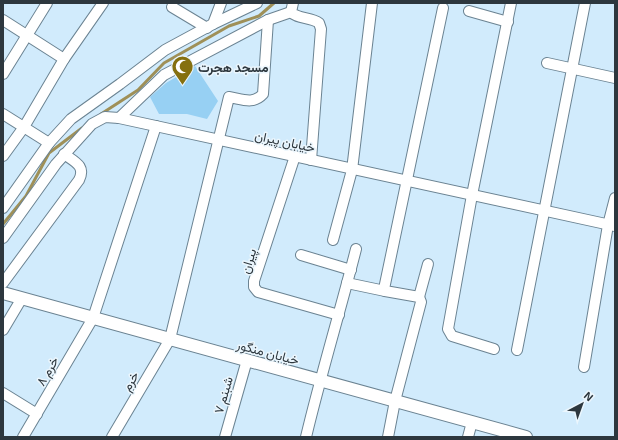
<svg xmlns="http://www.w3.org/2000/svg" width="618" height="440" viewBox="0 0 618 440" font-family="'Exo 2',Vazirmatn,sans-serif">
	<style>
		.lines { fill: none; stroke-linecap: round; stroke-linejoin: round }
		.stream { stroke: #9f9058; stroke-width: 3 }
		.building { fill: #97d0f3 }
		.minor-casing { stroke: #6b8392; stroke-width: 12 }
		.tertiary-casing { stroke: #6b8392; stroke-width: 14 }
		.minor { stroke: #fff; stroke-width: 10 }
		.tertiary { stroke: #fff; stroke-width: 12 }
		.labels { text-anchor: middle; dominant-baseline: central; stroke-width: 3; stroke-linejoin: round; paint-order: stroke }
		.poi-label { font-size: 13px; font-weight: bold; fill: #2d373e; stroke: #ebf6fd; text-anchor: start }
		.street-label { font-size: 13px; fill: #2d373e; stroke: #ebf6fd }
	</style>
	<rect width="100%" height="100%" fill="#d1ebfc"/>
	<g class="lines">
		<g class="stream">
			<polyline points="101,114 138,90 164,63 229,26 259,16 274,3"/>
			<polyline points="3,224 26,196 49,153 82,128"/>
		</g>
	</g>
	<polygon class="building" points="195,66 218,101 207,119 187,114 159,114 150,97 166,83"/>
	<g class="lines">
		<defs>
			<g id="minor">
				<path d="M293 3 291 12C297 19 311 17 319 23L321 29 311 160"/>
				<polyline points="172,7 207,28"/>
				<polyline points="469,11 508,22"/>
				<polyline points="3,20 64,59"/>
				<polyline points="213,24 257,3"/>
				<polyline points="547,63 615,78"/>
				<polyline points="3,74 47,3"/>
				<polyline points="3,114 49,143"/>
				<polyline points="119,118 164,75 268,20 291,12"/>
				<polyline points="3,156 24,127 64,59 103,3"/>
				<polyline points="295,156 254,281 254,287 258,292 339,315"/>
				<polyline points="3,208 49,143 71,119 120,84 165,50 213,24 221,3"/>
				<polyline points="3,238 56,164 92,124 105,117 119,118 615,226"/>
				<polyline points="333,240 352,170 372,3"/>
				<polyline points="301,255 351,270"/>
				<path d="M3 283 79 180C86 166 75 162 64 154"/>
				<polyline points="347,283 385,291"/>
				<polyline points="419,297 428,264"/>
				<polyline points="3,330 22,298"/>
				<polyline points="494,349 452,336 448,329 472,195 511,3"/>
				<polyline points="517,350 585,3"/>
				<polyline points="584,367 608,225 615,198"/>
				<polyline points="3,393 37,414"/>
				<polyline points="23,437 93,318 156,126"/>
				<path d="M112 437 170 339 229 97C242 99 253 105 263 94L268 20"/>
				<polyline points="225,437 247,360"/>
				<path d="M306 437C321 374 340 312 356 249"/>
				<polyline points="388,437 395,401 421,302 419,297 385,291 384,289 443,8"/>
				<polyline points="468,437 472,422"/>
			</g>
			<polyline id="tertiary" points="3,293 526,437"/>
		</defs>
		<use href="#minor" class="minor-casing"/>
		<use href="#tertiary" class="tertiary-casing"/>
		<use href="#minor" class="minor"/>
		<use href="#tertiary" class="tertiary"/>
	</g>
	<defs>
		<symbol id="mosque-pin" viewBox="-11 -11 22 30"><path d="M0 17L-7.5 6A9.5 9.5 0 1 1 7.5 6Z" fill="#85700f" stroke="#ebf6fd"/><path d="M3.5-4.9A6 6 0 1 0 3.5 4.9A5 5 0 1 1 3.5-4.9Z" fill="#fff"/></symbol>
	</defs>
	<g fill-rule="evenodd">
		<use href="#mosque-pin" x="170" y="54" width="25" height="34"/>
	</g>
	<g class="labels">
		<g class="poi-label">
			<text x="198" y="67">مسجد هجرت</text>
		</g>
		<g class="street-label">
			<text transform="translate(285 141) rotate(12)">خیابان پیران</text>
			<text transform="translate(248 261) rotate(-73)">پیران</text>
			<text transform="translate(268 352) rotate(15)">خیابان منگور</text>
			<text transform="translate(47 371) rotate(-60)">خرم ۸</text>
			<text transform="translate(130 381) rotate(-60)">خرم</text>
			<text transform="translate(223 395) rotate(-74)">شبنم ۷</text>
		</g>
	</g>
	<rect width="618" height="440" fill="none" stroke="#2d373e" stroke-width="8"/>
	<g transform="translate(582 404) rotate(41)" stroke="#ebf6fd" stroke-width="3" paint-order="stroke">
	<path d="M0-3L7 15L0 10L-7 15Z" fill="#2d373e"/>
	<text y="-6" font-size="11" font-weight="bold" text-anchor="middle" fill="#2d373e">N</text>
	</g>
</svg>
